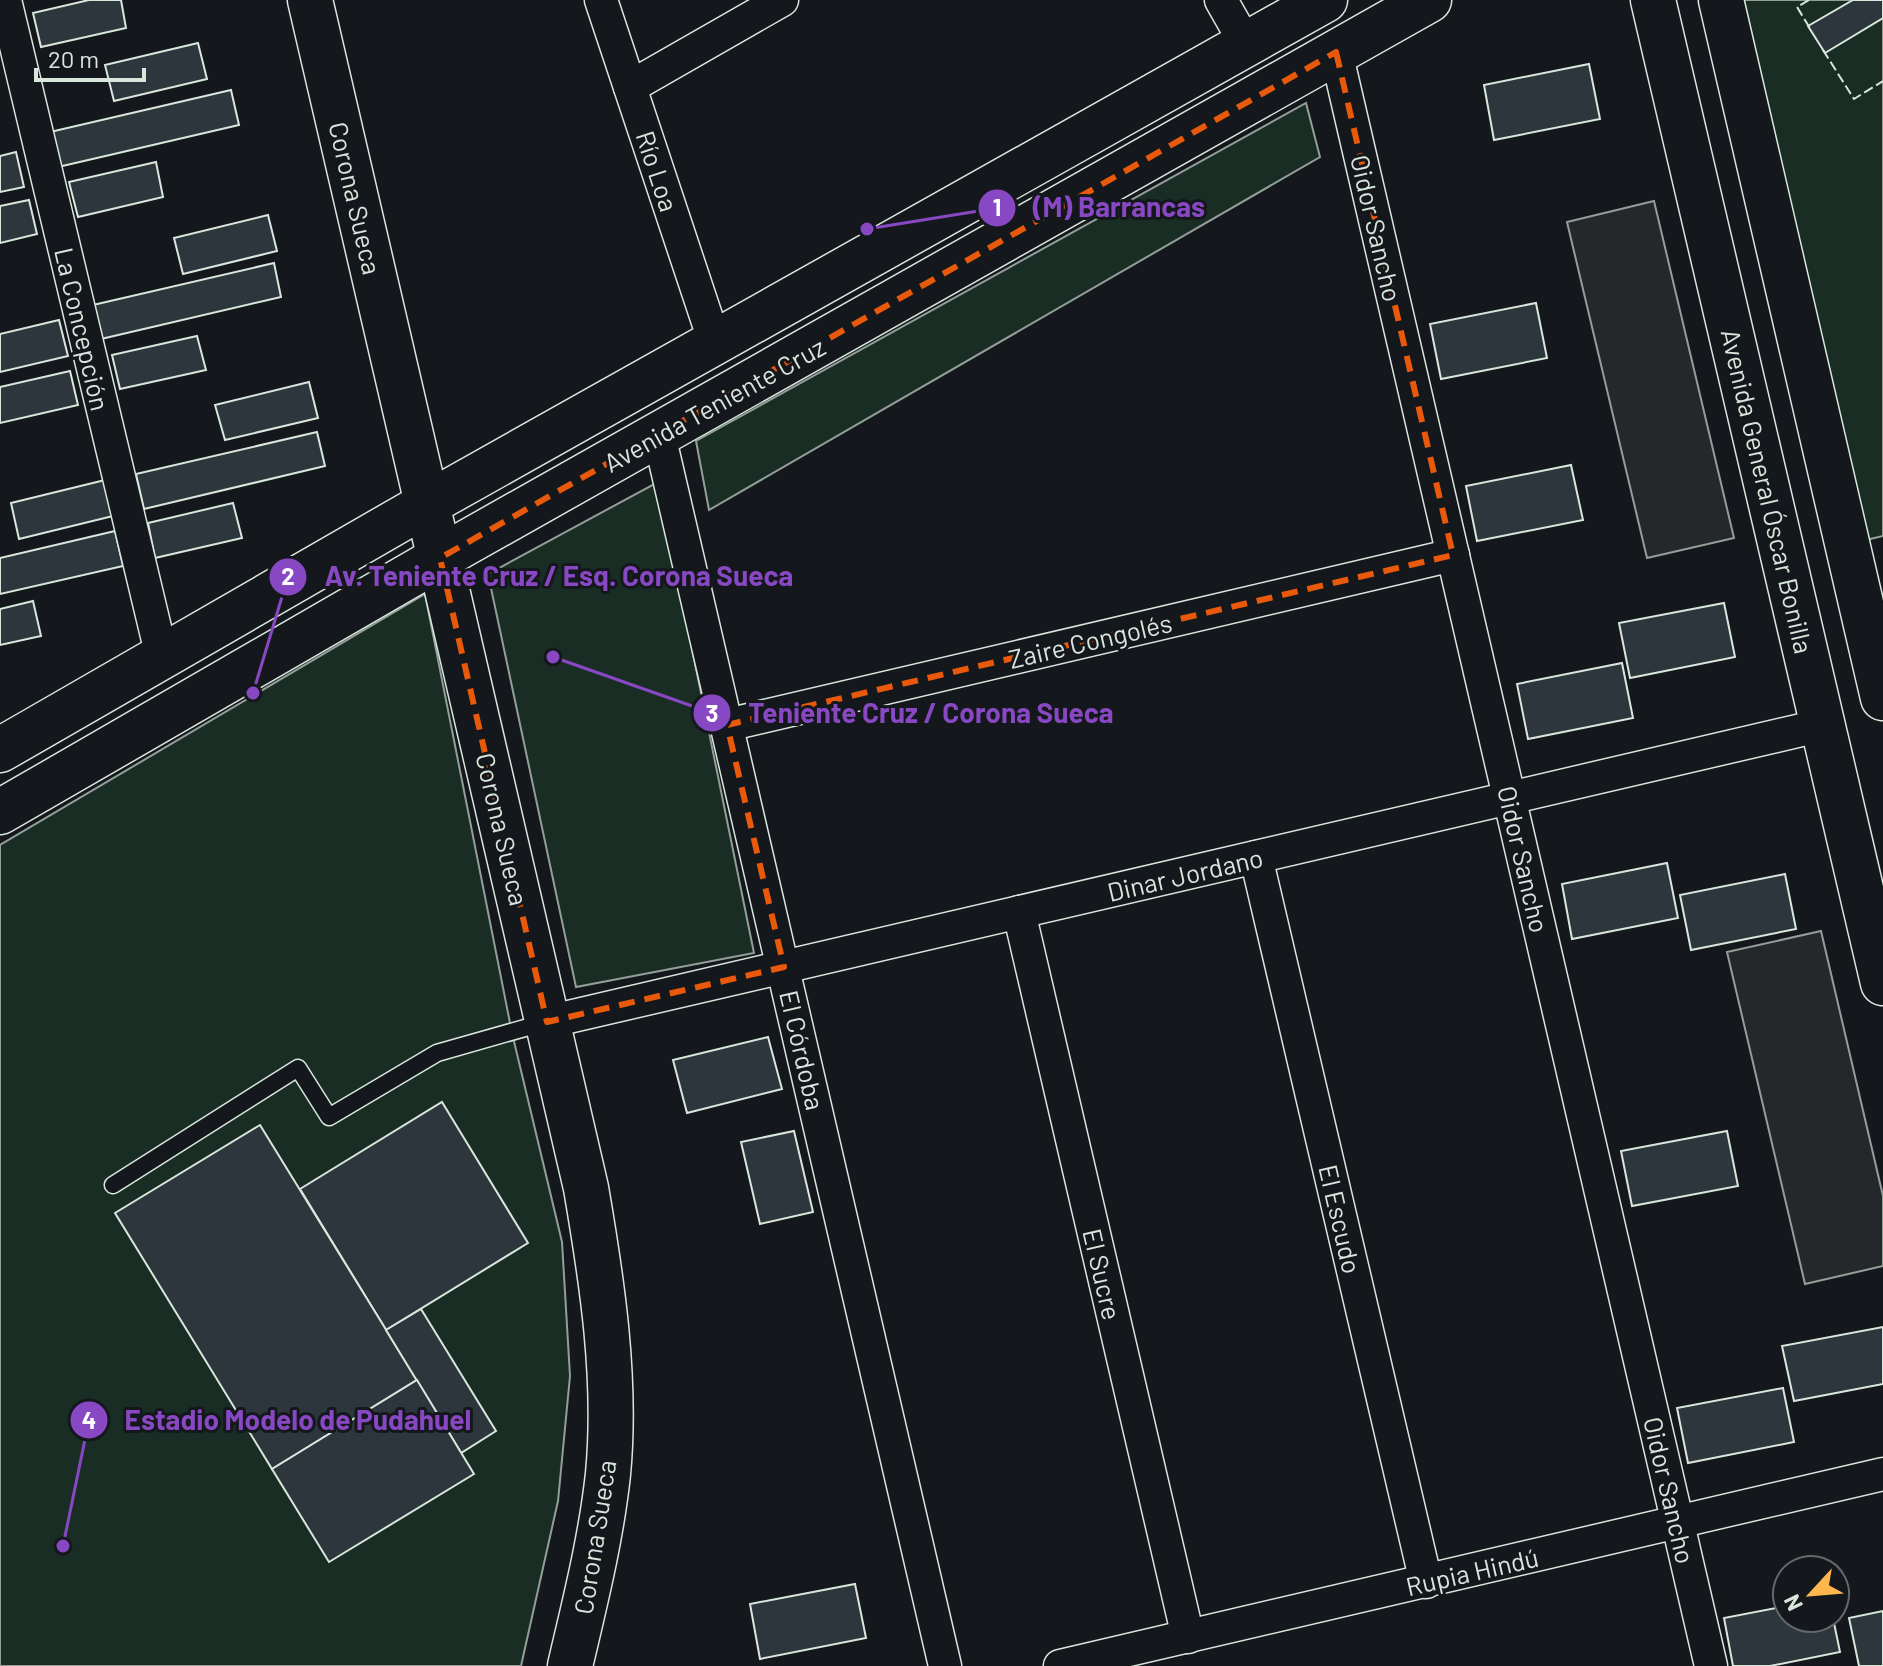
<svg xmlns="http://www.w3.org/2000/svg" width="1883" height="1666" viewBox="0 0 1883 1666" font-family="Barlow,sans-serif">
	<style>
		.green { fill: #1a2d24; stroke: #939e99; stroke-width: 2 }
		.parking { fill: #24282b; stroke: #939e99; stroke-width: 2 }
		.building { fill: #2c363c; stroke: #d8e6dc; stroke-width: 2 }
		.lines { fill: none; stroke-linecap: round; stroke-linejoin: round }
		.lane-casing { stroke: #d8e6dc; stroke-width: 19 }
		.street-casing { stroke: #d8e6dc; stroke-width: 35 }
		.secondary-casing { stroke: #d8e6dc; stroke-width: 47 }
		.primary-casing { stroke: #d8e6dc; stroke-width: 47 }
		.lane { stroke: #14181c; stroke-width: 16 }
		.street { stroke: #14181c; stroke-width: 32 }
		.secondary { stroke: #14181c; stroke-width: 44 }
		.primary { stroke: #14181c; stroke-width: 44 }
		.fence { stroke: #d8e6dc; stroke-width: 2; stroke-dasharray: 10 4; stroke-linecap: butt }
		.marked { fill: none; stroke: #e8590c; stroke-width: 6; stroke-dasharray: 16 10; stroke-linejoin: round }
		.labels { text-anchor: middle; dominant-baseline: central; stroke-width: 6; stroke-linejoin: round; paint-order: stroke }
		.street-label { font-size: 26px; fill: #d8e6dc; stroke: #14181c }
		.leader { fill: none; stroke: #8948c3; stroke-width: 3 }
		.callout-dot { fill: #8948c3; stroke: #14181c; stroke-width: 3 }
		.mark-label { font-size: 24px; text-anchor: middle; font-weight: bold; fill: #fff }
		.callout-label { font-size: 28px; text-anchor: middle; font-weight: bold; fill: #8948c3; stroke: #14181c; stroke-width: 6; stroke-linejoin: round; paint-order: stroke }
	</style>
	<rect width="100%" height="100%" fill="#14181c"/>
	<g class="green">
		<polygon points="1744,0 1883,0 1883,536 1866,540"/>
		<polygon points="1306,103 1320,157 709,510 696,441"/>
		<polygon points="658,482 754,953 576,987 488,574"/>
		<polygon points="425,594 512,1033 562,1242 570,1376 558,1501 521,1666 0,1666 0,845"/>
	</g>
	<g class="parking">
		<polygon points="1654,201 1734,538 1647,558 1567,222"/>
		<polygon points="1821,931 1883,1196 1883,1266 1805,1284 1727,952"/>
	</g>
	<g class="building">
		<polygon points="89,0 121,0 126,28 41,47 33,13"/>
		<polygon points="1853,0 1883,0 1883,18 1825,53 1808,26"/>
		<polygon points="198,43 207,79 114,101 105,65"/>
		<polygon points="1589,64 1600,119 1494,140 1484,85"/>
		<polygon points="231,90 239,125 58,167 50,132"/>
		<polygon points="16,152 24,187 0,192 0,156"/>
		<polygon points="156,162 163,197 78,217 69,182"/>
		<polygon points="29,200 37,234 0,243 0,206"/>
		<polygon points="268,215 277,251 183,274 174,238"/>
		<polygon points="274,263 281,297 101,339 93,305"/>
		<polygon points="1536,303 1547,358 1441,379 1430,324"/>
		<polygon points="59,320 68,356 0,372 0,334"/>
		<polygon points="197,336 206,370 120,389 112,355"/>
		<polygon points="70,371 78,405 0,423 0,387"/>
		<polygon points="309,382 318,418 225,440 215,405"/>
		<polygon points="317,432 325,466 144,509 136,474"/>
		<polygon points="1571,465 1583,520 1477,541 1466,486"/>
		<polygon points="105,480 113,516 19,539 11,503"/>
		<polygon points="233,503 242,538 155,558 148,523"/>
		<polygon points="115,531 123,566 0,594 0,558"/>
		<polygon points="33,601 41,636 0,645 0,609"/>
		<polygon points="1724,603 1735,657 1630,678 1619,623"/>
		<polygon points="1622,663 1633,718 1528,739 1517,684"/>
		<polygon points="1667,863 1678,918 1572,939 1562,884"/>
		<polygon points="1785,874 1796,929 1691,950 1680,895"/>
		<polygon points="768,1037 782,1089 687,1113 673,1060"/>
		<polygon points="442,1102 528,1243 386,1330 300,1189"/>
		<polygon points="260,1125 417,1380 272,1469 115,1213"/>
		<polygon points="794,1131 813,1212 760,1224 741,1142"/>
		<polygon points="1727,1131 1738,1186 1632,1206 1621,1151"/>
		<polygon points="421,1309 496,1431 461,1453 386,1330"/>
		<polygon points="1883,1327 1883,1384 1794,1401 1782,1346"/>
		<polygon points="417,1380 474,1474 329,1562 272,1469"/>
		<polygon points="1783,1388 1794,1442 1688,1463 1677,1408"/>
		<polygon points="855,1584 866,1638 760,1659 750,1604"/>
		<polygon points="1787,1606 1787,1618 1833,1618 1840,1652 1770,1666 1733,1666 1724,1618"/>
		<polygon points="1883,1611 1883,1666 1859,1666 1849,1618"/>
	</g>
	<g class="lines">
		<defs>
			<polyline id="lane" points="113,1185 298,1068 329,1117 437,1053 546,1022"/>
			<g id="street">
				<polyline points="5,0 162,657"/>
				<polyline points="601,0 715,343"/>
				<polyline points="1221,0 1246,44"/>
				<polyline points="1336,52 1711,1666"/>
				<polyline points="630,87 782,0"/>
				<polyline points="659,435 945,1666"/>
				<polyline points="727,725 1453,555"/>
				<polyline points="1256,857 1426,1582"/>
				<polyline points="1019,912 1188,1637"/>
				<polyline points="547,1022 1823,725"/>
				<polyline points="1060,1666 1883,1474"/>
			</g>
			<g id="secondary">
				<path d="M310 0 586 1188C602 1281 617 1379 608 1474 601 1539 585 1602 570 1666"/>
				<polyline points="1653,0 1883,983"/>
				<polyline points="1721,0 1883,698"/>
			</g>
			<g id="primary">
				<polyline points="0,750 427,504 1325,0"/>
				<polyline points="0,812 464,544 1429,0"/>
			</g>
		</defs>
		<use href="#lane" class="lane-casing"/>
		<use href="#street" class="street-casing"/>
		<use href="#secondary" class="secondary-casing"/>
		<use href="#primary" class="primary-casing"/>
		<use href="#lane" class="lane"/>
		<use href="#street" class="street"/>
		<use href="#secondary" class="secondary"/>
		<use href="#primary" class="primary"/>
		<g class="fence">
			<polyline points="1809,0 1797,7 1811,30"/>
			<polyline points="1823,50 1854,99 1883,81"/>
		</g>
	</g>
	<path class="marked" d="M1336 52 1453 555 727 725 784 967 547 1022 440 558Z"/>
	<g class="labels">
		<g class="street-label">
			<text transform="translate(658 171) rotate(72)">Río Loa</text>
			<text transform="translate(356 198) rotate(77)">Corona Sueca</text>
			<text transform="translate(1377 228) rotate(77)">Oidor Sancho</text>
			<text transform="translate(83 329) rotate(77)">La Concepción</text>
			<text transform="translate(714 404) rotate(-29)">Avenida Teniente Cruz</text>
			<text transform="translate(1768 491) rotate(77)">Avenida General Óscar Bonilla</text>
			<text transform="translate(1090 640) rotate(-13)">Zaire Congolés</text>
			<text transform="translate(503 829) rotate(77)">Corona Sueca</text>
			<text transform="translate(1524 859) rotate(77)">Oidor Sancho</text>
			<text transform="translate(1185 874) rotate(-13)">Dinar Jordano</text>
			<text transform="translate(803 1050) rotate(77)">El Córdoba</text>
			<text transform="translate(1341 1219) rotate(77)">El Escudo</text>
			<text transform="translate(1103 1274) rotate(77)">El Sucre</text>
			<text transform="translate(1670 1490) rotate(77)">Oidor Sancho</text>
			<text transform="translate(594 1537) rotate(-81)">Corona Sueca</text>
			<text transform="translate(1472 1571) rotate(-13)">Rupia Hindú</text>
		</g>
	</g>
	<path class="leader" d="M867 229L997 208M253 693L288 577M553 657L712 713M63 1546L89 1420"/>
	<g class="callout-dot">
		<circle cx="867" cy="229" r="8"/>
		<circle cx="253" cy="693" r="8"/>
		<circle cx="553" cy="657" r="8"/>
		<circle cx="63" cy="1546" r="8"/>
		<circle cx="997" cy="208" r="20"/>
		<circle cx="288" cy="577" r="20"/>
		<circle cx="712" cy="713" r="20"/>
		<circle cx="89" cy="1420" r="20"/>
	</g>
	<g class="mark-label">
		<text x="997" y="216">1</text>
		<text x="288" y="585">2</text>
		<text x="712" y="722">3</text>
		<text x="89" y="1429">4</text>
	</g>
	<g class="callout-label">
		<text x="1119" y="217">(M) Barrancas</text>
		<text x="559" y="586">Av. Teniente Cruz / Esq. Corona Sueca</text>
		<text x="931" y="723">Teniente Cruz / Corona Sueca</text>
		<text x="298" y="1430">Estadio Modelo de Pudahuel</text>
	</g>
	<g transform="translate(1811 1594) rotate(244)"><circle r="38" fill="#14181c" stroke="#626a69" stroke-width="2"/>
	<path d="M0-6L14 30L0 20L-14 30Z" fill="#ffb74d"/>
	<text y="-12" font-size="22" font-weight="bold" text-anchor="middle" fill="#d8e6dc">N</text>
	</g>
	<path d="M36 68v12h108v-12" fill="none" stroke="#d8e6dc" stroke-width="4"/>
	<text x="48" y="68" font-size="24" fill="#d8e6dc" stroke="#14181c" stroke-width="6" paint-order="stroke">20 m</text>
</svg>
